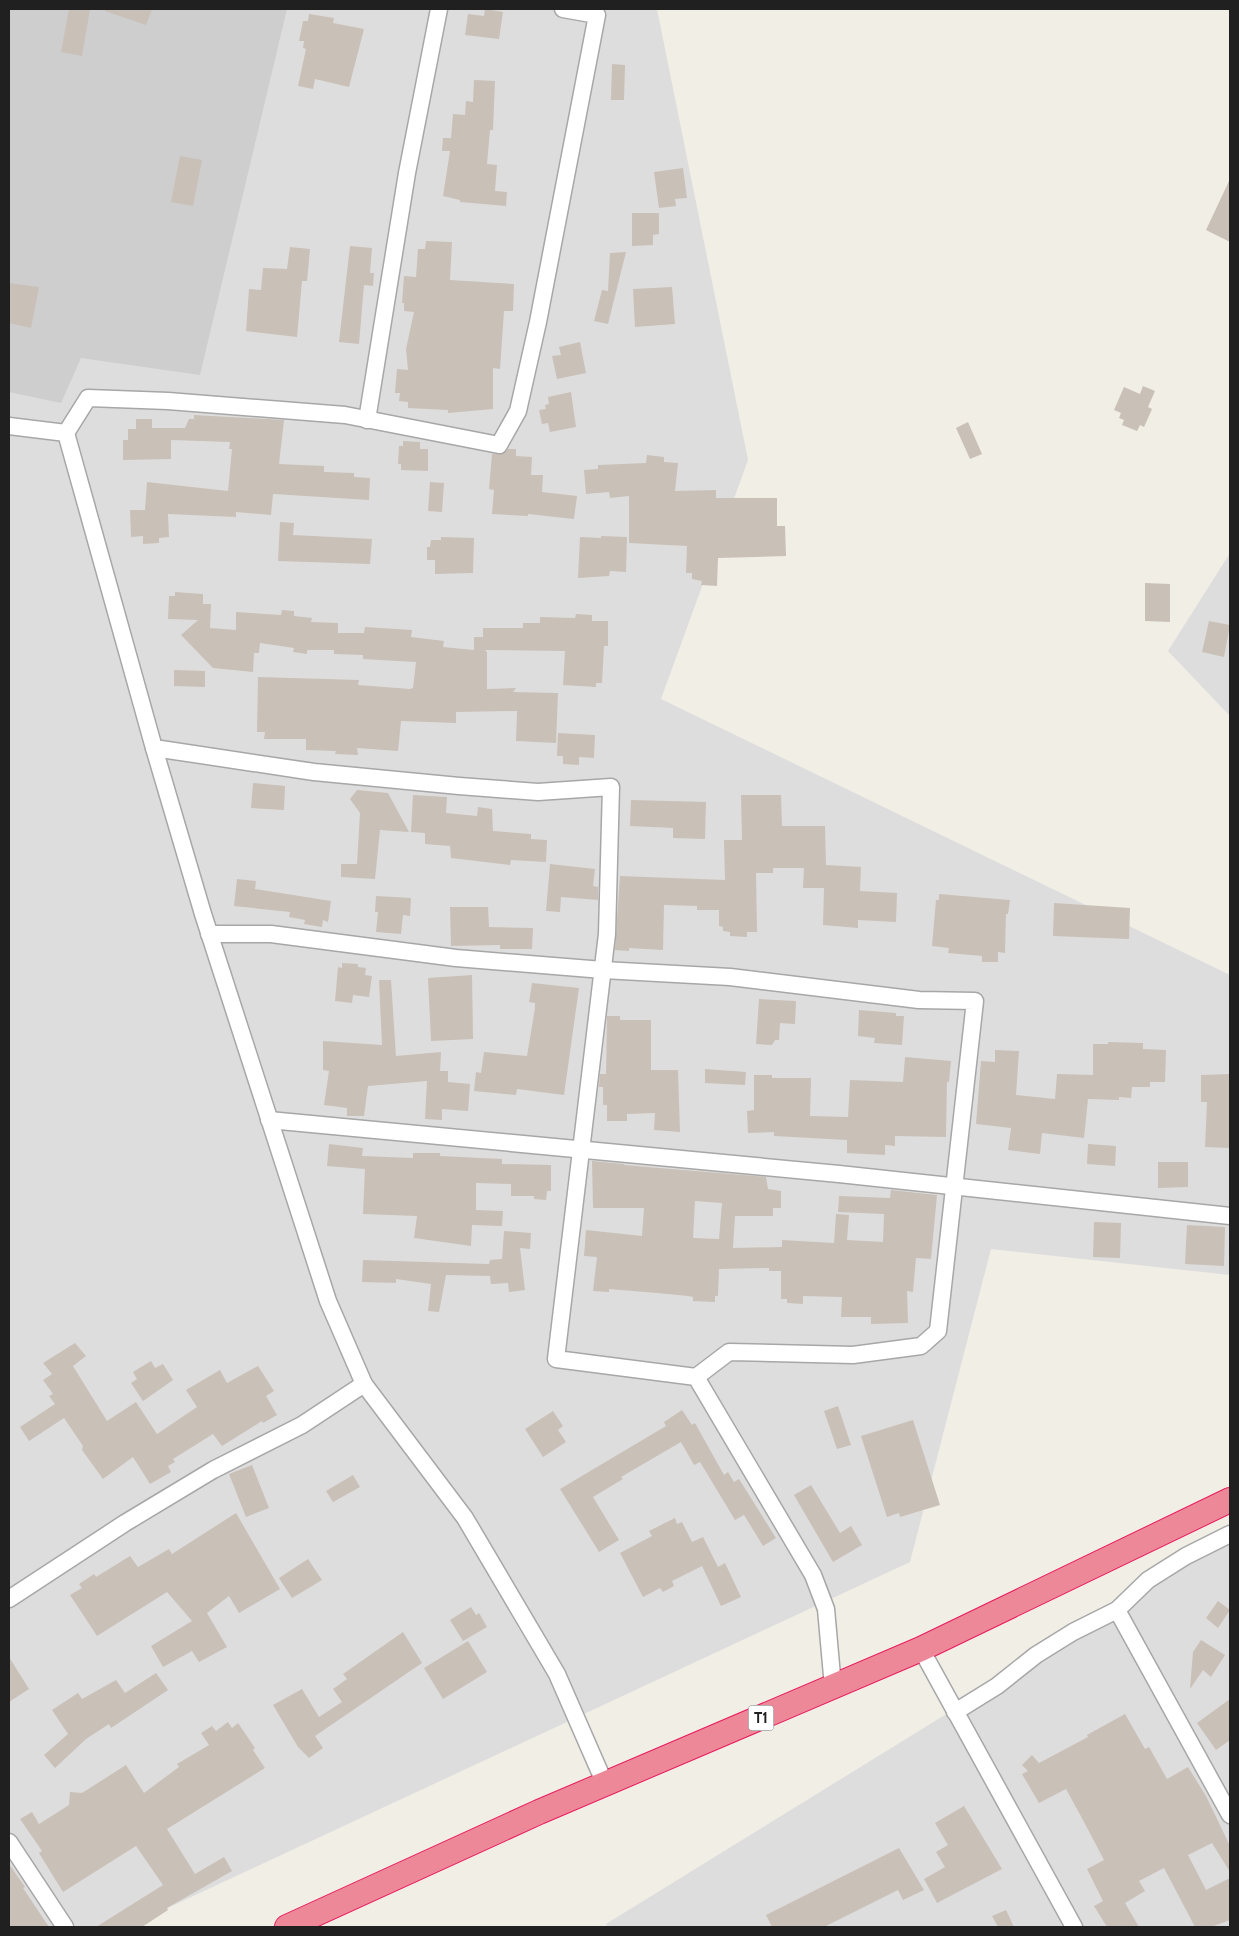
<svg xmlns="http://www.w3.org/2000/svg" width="1239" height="1936" viewBox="0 0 1239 1936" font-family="Cabin,sans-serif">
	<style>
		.residential { fill: #dedddd }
		.religious { fill: #cecece }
		.building { fill: #c9c0b8; fill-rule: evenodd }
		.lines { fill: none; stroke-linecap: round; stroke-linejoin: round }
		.minor-casing { stroke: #a7a7a7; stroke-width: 19 }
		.highway-casing { stroke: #e81a5c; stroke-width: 26 }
		.minor { stroke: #fff; stroke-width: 16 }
		.highway { stroke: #ed8899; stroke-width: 24 }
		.labels { text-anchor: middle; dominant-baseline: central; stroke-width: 4; stroke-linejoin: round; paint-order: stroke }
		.shield { fill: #fff; stroke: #636363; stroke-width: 1 }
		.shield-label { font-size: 15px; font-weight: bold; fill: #202020 }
	</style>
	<rect width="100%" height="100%" fill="#f1eee6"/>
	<g class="residential">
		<polygon points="9,9 657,9 748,460 661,699 1230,975 1230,1275 991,1249 910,1562 127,1927 9,1927"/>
		<polygon points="1230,553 1230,716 1168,651"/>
		<polygon points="1230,1539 1230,1927 607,1927 606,1924"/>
	</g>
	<polygon class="religious" points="9,9 287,9 200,375 81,358 61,403 9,392"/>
	<g class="building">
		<polygon points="69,9 90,9 82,56 61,52"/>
		<polygon points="105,9 152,9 146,25 105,11"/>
		<polygon points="485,9 503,12 499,39 465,35 468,14 484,16"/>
		<polygon points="309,14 334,18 333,23 364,29 349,87 315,79 313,89 298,86 306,49 303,48 304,41 299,41 303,21 308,21"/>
		<polygon points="612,64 625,65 624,100 611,100"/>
		<polygon points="474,80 495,81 493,130 490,130 487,164 497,165 495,191 507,192 506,206 460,202 460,200 443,196 450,151 442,151 443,138 451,138 453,114 465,115 466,101 473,102"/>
		<polygon points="180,156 202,160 193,206 171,202"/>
		<polygon points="683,168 687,198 675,199 676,206 659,208 654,172"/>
		<polygon points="1230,179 1230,242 1206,230"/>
		<polygon points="632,213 659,213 659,234 653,235 653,245 632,246"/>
		<polygon points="426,241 452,242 450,280 514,284 513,311 504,311 500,369 493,368 493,409 448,413 448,410 408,408 408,402 399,401 400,393 395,393 397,369 408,370 406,349 414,312 404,311 404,303 402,303 404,276 416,277 418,249 425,249"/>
		<polygon points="350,246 372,248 370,273 374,273 373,286 364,285 359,344 339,342"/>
		<polygon points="290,247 310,249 307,281 302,281 297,337 246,331 249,289 261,290 263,268 287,269"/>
		<polygon points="626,252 608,324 594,321 602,290 608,291 610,253"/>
		<polygon points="9,283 39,287 31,328 9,323"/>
		<polygon points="672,287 675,324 635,327 633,289"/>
		<polygon points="580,342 586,373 557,379 552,356 561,355 559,347"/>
		<polygon points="1143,386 1155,391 1148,407 1152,409 1144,427 1140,425 1137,431 1122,425 1124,420 1119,418 1121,413 1114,410 1124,387 1140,394"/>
		<polygon points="571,392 576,427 550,432 548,423 542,424 539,410 546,409 545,405 549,404 548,397"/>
		<polygon points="194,415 284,420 279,464 324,466 324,472 354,473 354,477 370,478 369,500 273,494 271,515 236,512 236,517 168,514 169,537 159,538 159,543 143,544 143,536 131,537 130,510 145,510 147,482 228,491 232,449 229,449 230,442 171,440 171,459 123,460 123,440 128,440 128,429 136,429 136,419 152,419 152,428 185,428 189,419 194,419"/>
		<polygon points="968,422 982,454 970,459 956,428"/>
		<polygon points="403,441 420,442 420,449 428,449 428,471 401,470 401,464 398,464 399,446 403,446"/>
		<polygon points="508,449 516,449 516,456 532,457 531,475 543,475 542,492 577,496 574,519 528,514 528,516 492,514 494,490 489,489 492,454 503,454"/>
		<polygon points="647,455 664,457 664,462 678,463 675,491 716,490 716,498 777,498 777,526 785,526 786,556 718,558 717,586 701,585 702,581 692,579 692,573 686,573 687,546 629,543 629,496 610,498 609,492 586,494 584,470 598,469 598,465 646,463"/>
		<polygon points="430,482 444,483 442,512 428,511"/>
		<polygon points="280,522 294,523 293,535 372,539 370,564 278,561"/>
		<polygon points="601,536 627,537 626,572 610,571 609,576 578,578 580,537 601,538"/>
		<polygon points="441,537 474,538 473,573 435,574 435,560 427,560 427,547 430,547 431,540 441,540"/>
		<polygon points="1145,583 1170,584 1170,622 1145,621"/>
		<polygon points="175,592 203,594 203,604 211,604 210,628 236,630 236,612 281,615 282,610 294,611 294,616 312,618 311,622 338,623 338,633 364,633 365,627 412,630 411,637 444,641 443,647 474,650 474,637 483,637 483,628 523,628 523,623 540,623 540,617 575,618 576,614 592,615 592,621 608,621 608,646 604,646 602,683 596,683 596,687 563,685 565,651 485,650 487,652 487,689 516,688 513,692 558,693 556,743 516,741 517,711 456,712 456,723 401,721 398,751 357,748 358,755 335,754 336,751 306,750 306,739 264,739 265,732 257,732 258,677 359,680 358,685 410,689 413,688 416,662 363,659 363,655 334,654 334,650 307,650 307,654 293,652 294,648 260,643 259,653 254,653 253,672 213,668 181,635 198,620 168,619 169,596 175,596"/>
		<polygon points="1209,621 1230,625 1224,657 1202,652"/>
		<polygon points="174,670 205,671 205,687 174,686"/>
		<polygon points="558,733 595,735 594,758 579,757 579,765 563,764 563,756 557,756"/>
		<polygon points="253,783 285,786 284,810 251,808"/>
		<polygon points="357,790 388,793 409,832 380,830 375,879 341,877 341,864 357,864 360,813 350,799"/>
		<polygon points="413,795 447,797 446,813 477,816 478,807 492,809 493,831 531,834 531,839 547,840 546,862 511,860 510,865 451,858 450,846 425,844 425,833 411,832"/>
		<polygon points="741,795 781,795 782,826 825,826 826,865 861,867 860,891 897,893 896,922 858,920 858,928 823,925 824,888 803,888 804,868 773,868 773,873 756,873 757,932 747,932 747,937 730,936 730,932 723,931 723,927 719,926 719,910 697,910 697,906 664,905 663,950 629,948 629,951 615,950 620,876 725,880 724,840 742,840"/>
		<polygon points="631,800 706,802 705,839 673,838 673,828 630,826"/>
		<polygon points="550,864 595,869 593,886 598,887 598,900 561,897 560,912 546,911"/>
		<polygon points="237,879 256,881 255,889 331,901 328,922 323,920 322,927 304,924 305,920 289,917 290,912 234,906"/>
		<polygon points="939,894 1010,900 1008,914 1006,914 1005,953 998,952 998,962 982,962 982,956 948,953 949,948 932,946 936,900 939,900"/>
		<polygon points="376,896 411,898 410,916 403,915 401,934 376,932 378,912 375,912"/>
		<polygon points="1054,903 1130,908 1129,939 1053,936"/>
		<polygon points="450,907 488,907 489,927 533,928 532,949 500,949 500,945 451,946"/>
		<polygon points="342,963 358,964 358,967 366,968 365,975 372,976 369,997 353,995 352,1003 335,1001 338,967 342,968"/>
		<polygon points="472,975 473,1039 431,1041 428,978"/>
		<polygon points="379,980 391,980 396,1056 441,1052 440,1071 448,1071 448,1082 470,1084 468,1111 442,1109 442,1120 425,1119 427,1081 368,1086 364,1116 347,1116 347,1108 324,1105 329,1071 323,1070 323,1041 382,1045"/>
		<polygon points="532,983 579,988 564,1095 517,1089 516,1095 474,1091 476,1072 481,1073 484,1052 527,1056 535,1008 535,1003 529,1002"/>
		<polygon points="759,999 796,1001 795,1024 780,1023 779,1040 775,1040 772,1045 756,1044"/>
		<polygon points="859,1010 896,1013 896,1016 904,1016 902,1045 874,1043 875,1038 858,1036"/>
		<polygon points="607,1016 620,1016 620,1020 651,1020 651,1070 678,1070 680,1132 654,1130 655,1113 627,1114 627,1121 607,1121 607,1105 603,1105 603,1087 599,1087 600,1074 606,1074"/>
		<polygon points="1108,1042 1143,1043 1143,1049 1166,1050 1165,1082 1150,1082 1150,1087 1132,1087 1131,1098 1119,1097 1119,1100 1088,1099 1084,1138 1042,1133 1040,1154 1008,1150 1011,1128 976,1124 981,1061 995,1062 995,1050 1019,1051 1016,1095 1055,1099 1057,1074 1093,1075 1093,1044 1108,1044"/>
		<polygon points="905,1057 951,1061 949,1082 947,1082 946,1137 895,1136 895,1146 885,1145 885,1155 847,1153 847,1140 774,1136 774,1132 748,1133 747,1111 754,1110 754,1075 772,1075 772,1078 811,1078 810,1116 848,1117 850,1080 903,1082"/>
		<polygon points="705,1069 746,1072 745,1085 705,1083"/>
		<polygon points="1230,1074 1230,1148 1205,1147 1207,1102 1201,1102 1201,1075"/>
		<polygon points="329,1144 363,1148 362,1156 413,1158 413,1153 440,1153 440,1156 502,1159 502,1164 551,1165 551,1191 547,1191 546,1200 534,1199 534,1196 511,1196 511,1184 476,1183 476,1210 503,1211 502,1226 472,1225 471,1246 414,1238 417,1216 363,1214 365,1169 327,1166"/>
		<polygon points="1088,1144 1116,1146 1115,1166 1087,1164"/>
		<path d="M592 1161 624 1164V1165L766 1177 768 1189 781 1191V1208H773V1216H735L733 1248 782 1247V1240L834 1243 836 1214 849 1215 847 1240 883 1242 884 1214 838 1212 839 1196 890 1198 891 1190 937 1195 931 1259 916 1258 913 1292 907 1291 908 1323 871 1324V1317H841L842 1297 803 1296V1304L787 1303V1299H781V1271H769V1268L719 1269 718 1296H715V1302L693 1301V1297L688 1296 657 1293 609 1289V1292L593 1291 597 1257 584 1256 586 1230 642 1236 644 1208H593ZM695 1201 722 1203 719 1239 693 1238Z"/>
		<polygon points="1158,1162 1188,1162 1188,1187 1158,1188"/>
		<polygon points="1094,1222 1121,1223 1120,1258 1093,1257"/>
		<polygon points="1187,1225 1225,1227 1224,1266 1185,1264"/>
		<polygon points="504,1231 531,1233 530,1249 520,1248 525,1290 509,1292 508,1283 491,1284 490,1276 446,1275 439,1312 428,1311 431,1284 396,1279 396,1283 362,1282 363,1260 489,1264 490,1260 502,1259"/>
		<polygon points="75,1343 86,1356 73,1366 107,1421 136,1402 157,1434 197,1407 186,1390 220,1370 227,1383 258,1366 274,1391 266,1396 277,1415 263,1423 262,1421 222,1446 213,1434 173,1459 175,1462 168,1466 171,1472 150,1484 133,1457 103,1479 82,1450 83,1446 64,1418 29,1441 20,1427 55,1404 49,1396 53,1394 43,1380 52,1374 43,1363"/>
		<polygon points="151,1361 155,1368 163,1364 173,1380 143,1401 131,1383 137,1379 133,1372"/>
		<polygon points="838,1406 851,1445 837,1449 824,1411"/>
		<polygon points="682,1410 692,1425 695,1423 724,1475 728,1472 734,1482 739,1479 776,1538 763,1546 744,1515 735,1520 700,1462 694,1465 681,1442 621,1477 623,1479 593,1497 619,1540 599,1552 560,1489 666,1426 664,1422"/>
		<polygon points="553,1411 563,1426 558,1430 566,1442 543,1457 525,1429"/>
		<polygon points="913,1420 940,1505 900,1517 899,1513 887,1517 861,1436"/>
		<polygon points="252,1465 269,1508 246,1517 229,1474"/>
		<polygon points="353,1475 360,1487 333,1502 326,1491"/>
		<polygon points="811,1485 840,1533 851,1526 862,1545 833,1562 794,1495"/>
		<polygon points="236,1513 280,1589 239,1613 229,1596 207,1613 227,1647 199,1662 192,1651 163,1667 151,1646 192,1621 167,1592 97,1636 70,1595 82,1588 79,1584 94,1574 96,1577 130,1556 138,1567 169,1549 172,1554"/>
		<polygon points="675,1518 677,1524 682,1522 692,1542 703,1537 718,1567 725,1563 741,1597 721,1606 702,1566 672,1581 674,1586 663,1592 660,1588 643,1597 620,1553 652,1536 649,1531"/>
		<polygon points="308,1559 322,1580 292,1598 279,1578"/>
		<polygon points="1218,1601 1230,1610 1218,1628 1206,1618"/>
		<polygon points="471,1607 476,1615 479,1613 487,1627 463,1641 450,1620"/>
		<polygon points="403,1632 422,1663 315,1736 323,1748 309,1758 298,1747 273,1705 302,1689 319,1717 342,1702 333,1689 347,1679 343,1674"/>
		<polygon points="1201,1640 1225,1655 1211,1677 1203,1670 1190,1689 1193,1652"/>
		<polygon points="468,1641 487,1672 443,1699 424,1668"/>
		<polygon points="9,1657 29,1689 9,1702"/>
		<polygon points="156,1673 168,1690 111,1728 109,1724 86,1739 55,1768 44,1755 68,1734 52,1710 78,1693 82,1699 116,1680 125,1693"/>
		<polygon points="1230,1699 1230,1740 1216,1750 1197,1723"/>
		<polygon points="1125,1714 1145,1749 1149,1747 1167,1779 1188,1767 1206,1796 1230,1846 1230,1872 1212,1843 1188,1855 1206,1890 1230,1878 1230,1920 1211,1927 1195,1927 1164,1868 1139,1881 1145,1891 1125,1903 1139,1927 1107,1927 1094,1906 1103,1901 1087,1869 1104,1860 1084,1822 1066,1789 1039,1803 1022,1774 1028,1771 1022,1765 1032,1755 1039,1763 1088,1737 1087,1735"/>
		<polygon points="228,1722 232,1728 238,1723 255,1748 253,1750 265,1768 167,1829 195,1874 224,1857 232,1871 167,1908 168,1910 142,1927 96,1927 163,1885 136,1846 63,1892 39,1853 42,1851 20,1819 32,1812 39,1824 69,1805 70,1792 82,1793 126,1765 144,1793 179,1767 177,1764 209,1745 201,1733 212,1726 216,1731"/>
		<polygon points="964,1806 1002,1869 937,1903 924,1879 945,1867 936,1852 948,1845 935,1823"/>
		<polygon points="899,1848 924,1890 903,1900 898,1890 824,1927 772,1927 766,1915"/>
		<polygon points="9,1864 25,1887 23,1888 49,1927 9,1927"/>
		<polygon points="1006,1910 1014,1927 998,1927 992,1916"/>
	</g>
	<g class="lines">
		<defs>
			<g id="minor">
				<polyline points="367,420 407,173 439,9"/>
				<polyline points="9,426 66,433 154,748 314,772 459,786 538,792 611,787 607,934 556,1359 696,1377 813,1575 826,1609 833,1687"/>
				<polyline points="66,433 88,398 168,401 345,415 499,445 518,411 538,322 597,15 563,9"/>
				<polyline points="154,748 203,914 328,1301 364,1384 465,1518 557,1674 605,1784"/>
				<polyline points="209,934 271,934 456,958 603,970 730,977 919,1000 975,1001 938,1331 921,1346 853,1355 729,1352 696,1377"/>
				<polyline points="269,1120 839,1174 1230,1216"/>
				<polyline points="9,1599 125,1523 213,1470 302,1425 364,1384"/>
				<polyline points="1117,1610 1230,1815"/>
				<polyline points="921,1649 1074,1927"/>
				<polyline points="955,1712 997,1686 1036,1655 1073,1632 1117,1610 1148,1580 1186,1556 1230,1534"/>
				<polyline points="9,1842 65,1927"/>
			</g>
			<polyline id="highway" points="287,1927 539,1812 921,1649 1230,1500"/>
		</defs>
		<use href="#minor" class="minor-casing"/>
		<use href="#highway" class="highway-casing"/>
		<use href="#minor" class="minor"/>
		<use href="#highway" class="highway"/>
	</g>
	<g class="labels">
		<rect class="shield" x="748.5" y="1705.5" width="25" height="25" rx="4"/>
		<g class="shield-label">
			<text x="761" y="1718">T1</text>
		</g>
	</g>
	<rect width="1239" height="1936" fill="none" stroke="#202020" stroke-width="20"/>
</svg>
